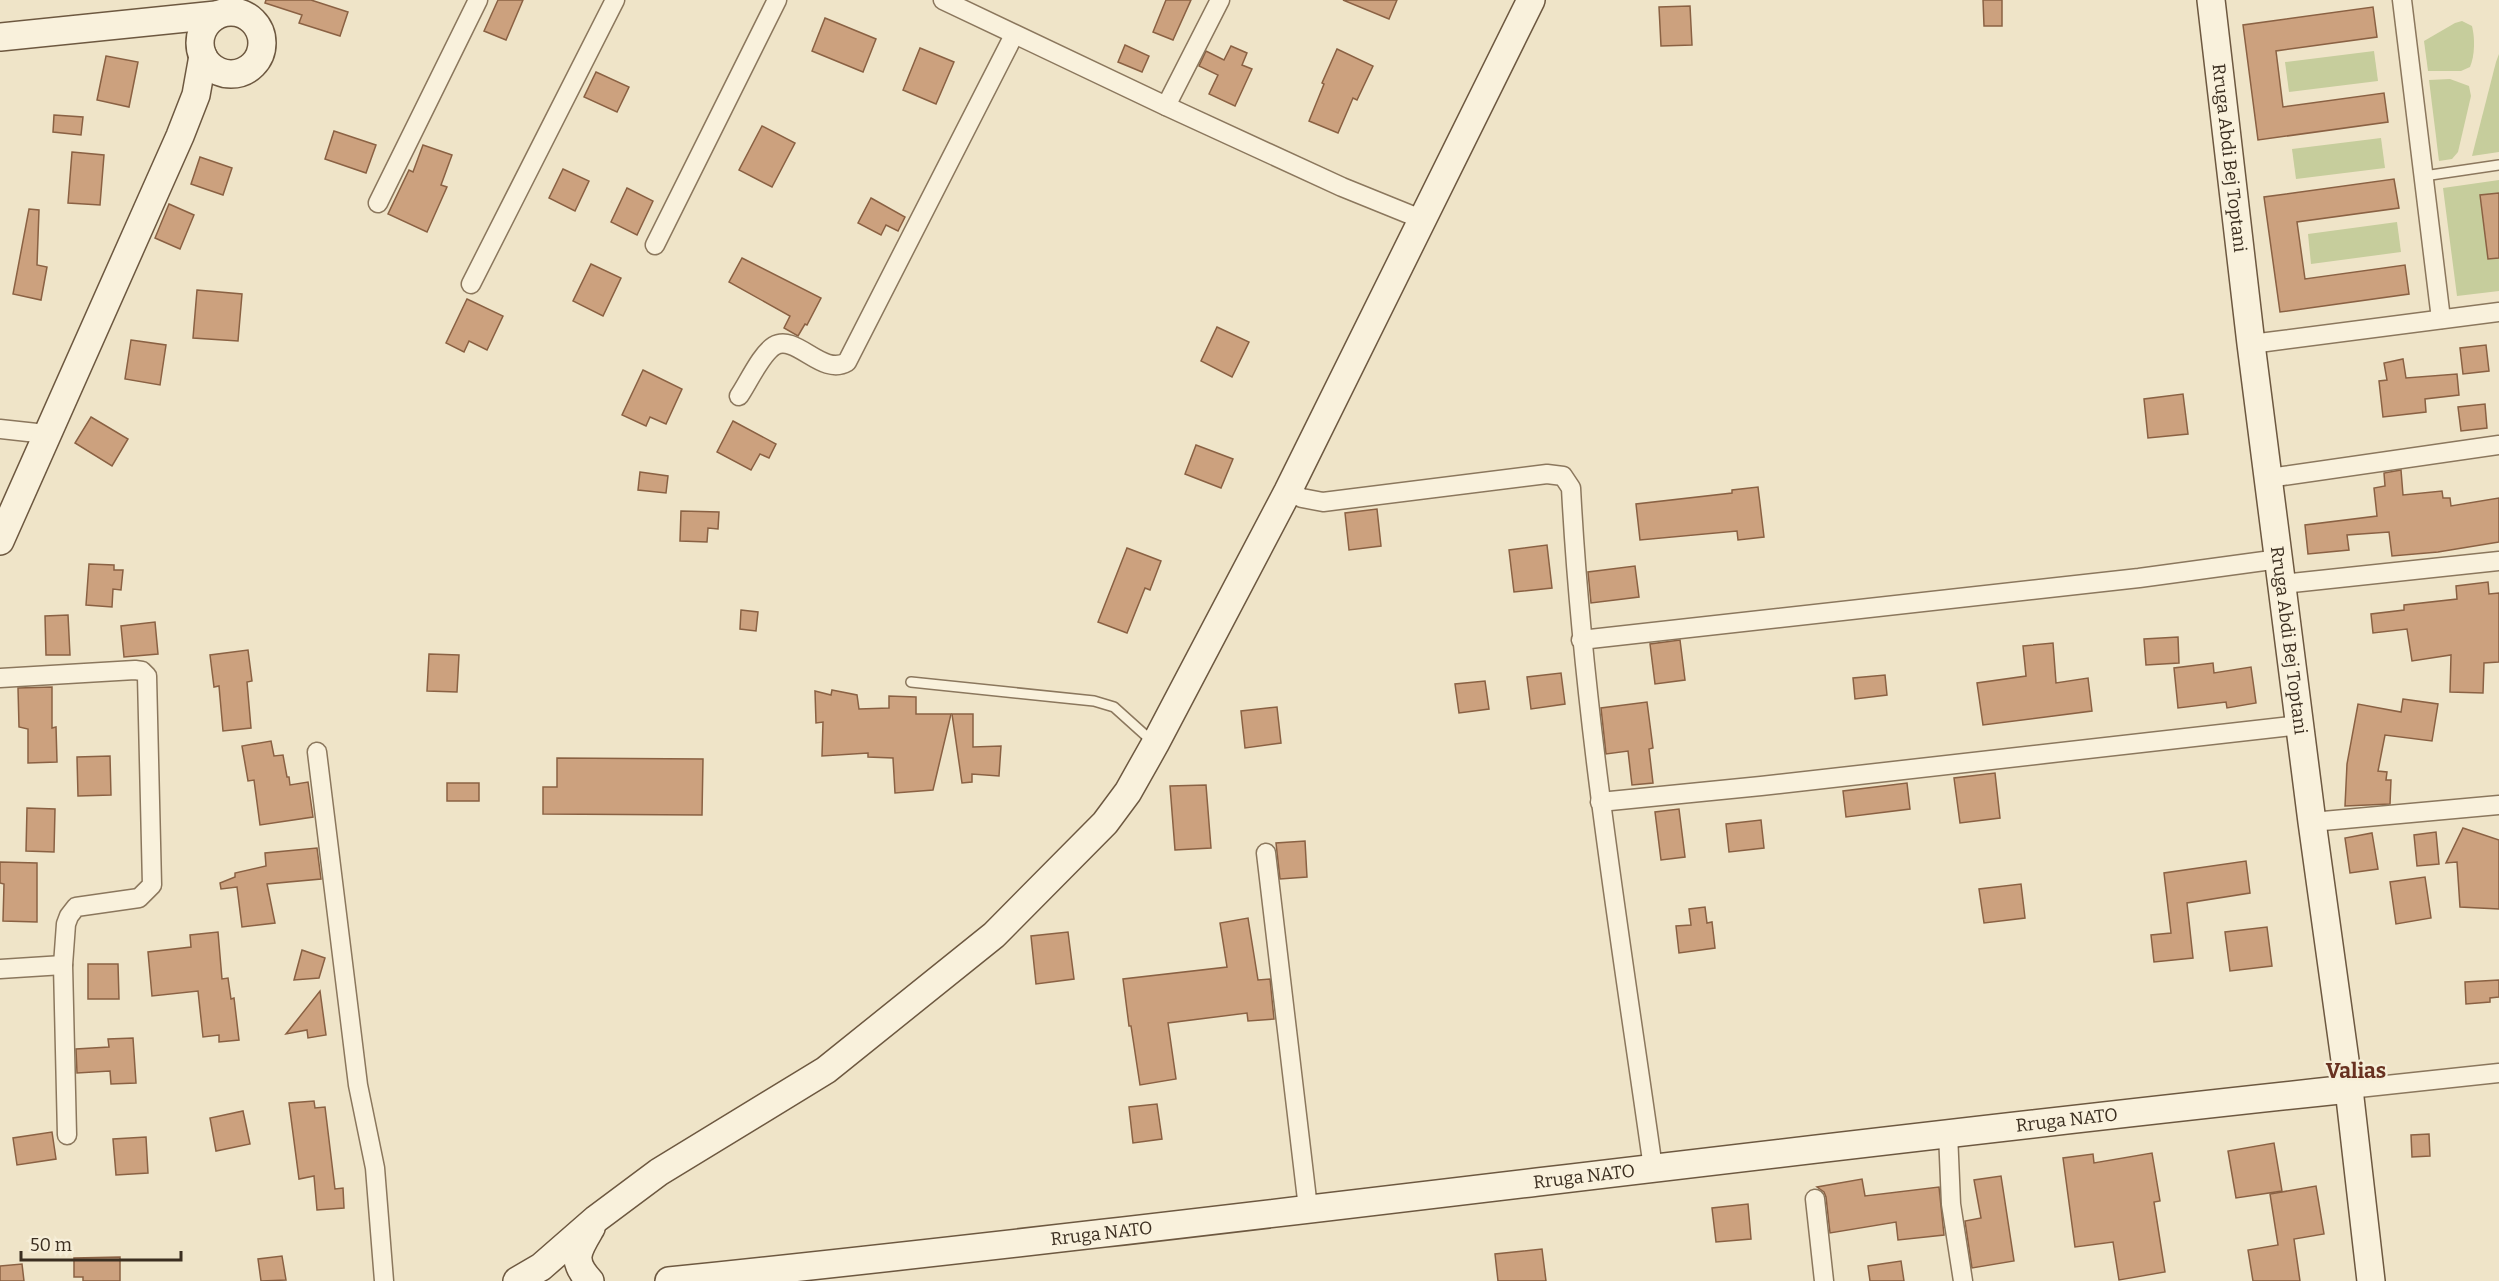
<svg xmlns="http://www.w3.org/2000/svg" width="2499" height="1281" viewBox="0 0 2499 1281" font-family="Bitter,serif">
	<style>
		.green { fill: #c6cd9c }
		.building { fill: #cca17e; stroke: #8a6143; stroke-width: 1.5 }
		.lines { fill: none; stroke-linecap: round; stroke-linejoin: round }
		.lane-casing { stroke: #8b775d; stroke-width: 12 }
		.street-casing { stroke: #8b775d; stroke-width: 21 }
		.secondary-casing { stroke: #6d5840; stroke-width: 30 }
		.lane { stroke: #f9f1dc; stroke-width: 9 }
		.street { stroke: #f9f1dc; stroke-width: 18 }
		.secondary { stroke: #f9f1dc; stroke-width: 27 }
		.labels { text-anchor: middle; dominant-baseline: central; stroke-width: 4.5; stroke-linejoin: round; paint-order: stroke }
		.street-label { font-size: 18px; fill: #3b2e20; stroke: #f6eed8 }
		.quarter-label { font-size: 21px; font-weight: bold; fill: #683120; stroke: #f6eed8 }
	</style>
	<rect width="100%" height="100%" fill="#efe4c8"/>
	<g class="green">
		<path d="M2462 21 2472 26C2475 38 2475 55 2470 67L2461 71H2428L2424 41 2455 23Z"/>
		<polygon points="2374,51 2378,81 2289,92 2285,62"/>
		<polygon points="2499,54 2499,152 2472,156 2496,62"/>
		<polygon points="2450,79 2469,86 2471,96 2458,152 2452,159 2439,161 2429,80"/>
		<polygon points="2381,138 2385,168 2296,179 2292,149"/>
		<polygon points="2499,180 2499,193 2480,196 2484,228 2499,226 2499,291 2457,296 2443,188"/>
		<polygon points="2397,222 2401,252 2311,264 2308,234"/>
	</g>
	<g class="building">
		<polygon points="266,0 311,0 348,12 340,36 299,23 302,15 265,3"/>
		<polygon points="498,0 523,0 506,40 484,31"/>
		<polygon points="1166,0 1191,0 1173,40 1153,32"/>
		<polygon points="1343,0 1397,0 1389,19"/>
		<polygon points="1983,0 2002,0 2002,26 1984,26"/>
		<polygon points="1690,6 1692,45 1661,46 1659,7"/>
		<polygon points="2373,7 2377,37 2276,51 2283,107 2384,93 2388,122 2258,140 2243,25"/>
		<polygon points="825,18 876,39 863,72 812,51"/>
		<polygon points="1125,45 1149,56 1142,72 1118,62"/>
		<polygon points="1231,46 1247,53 1242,65 1252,69 1235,106 1209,94 1218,75 1199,66 1206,51 1224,60"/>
		<polygon points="920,48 954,62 936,104 903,90"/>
		<polygon points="1337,49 1373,66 1357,100 1353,98 1338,133 1309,121 1324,84 1322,83"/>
		<polygon points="106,56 138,62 129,107 97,100"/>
		<polygon points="596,72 629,87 617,112 584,97"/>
		<polygon points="54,115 83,117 81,135 53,132"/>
		<polygon points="762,126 795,143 772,187 739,170"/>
		<polygon points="334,131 376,145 366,173 325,159"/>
		<polygon points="423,145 452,155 441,185 447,187 427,232 388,214 409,170 413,172"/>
		<polygon points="72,152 104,155 100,205 68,203"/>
		<polygon points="200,157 232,168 223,195 191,184"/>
		<polygon points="563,169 589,181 575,211 549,198"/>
		<polygon points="2394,179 2399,208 2297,222 2305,279 2405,265 2409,294 2280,312 2264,197"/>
		<polygon points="627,188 653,201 637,235 611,222"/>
		<polygon points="2499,193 2499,258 2488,259 2480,195"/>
		<polygon points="871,198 905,217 898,231 886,225 881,235 858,223"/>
		<polygon points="169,204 194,215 180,249 155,238"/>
		<polygon points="29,209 39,210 37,265 47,267 41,300 13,294"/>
		<polygon points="742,258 821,298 807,325 805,324 798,336 784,328 790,316 729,282"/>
		<polygon points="591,264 621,278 603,316 573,301"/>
		<polygon points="197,290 242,294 238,341 193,338"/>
		<polygon points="467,299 503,316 487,350 469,341 464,352 446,343"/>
		<polygon points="1217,327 1249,342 1232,377 1201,361"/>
		<polygon points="131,340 166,345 160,385 125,379"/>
		<polygon points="2486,345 2489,371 2463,374 2460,348"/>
		<polygon points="2403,359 2406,378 2457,374 2459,395 2425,399 2426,412 2383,417 2379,381 2387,380 2384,363"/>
		<polygon points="643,370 682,389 666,424 650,417 646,426 622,415"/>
		<polygon points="2183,394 2188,434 2148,438 2144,399"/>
		<polygon points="2485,404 2487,428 2461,431 2458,407"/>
		<polygon points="91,417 128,439 112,466 75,443"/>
		<polygon points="733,421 776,444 769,458 760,454 751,470 717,452"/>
		<polygon points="1196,445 1233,459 1221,488 1185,474"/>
		<polygon points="2401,470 2403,495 2442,491 2443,498 2450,498 2451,506 2499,498 2499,542 2438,552 2392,556 2389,532 2347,535 2349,550 2308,554 2305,525 2377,516 2374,488 2385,486 2384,473"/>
		<polygon points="640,472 668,476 666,493 638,490"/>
		<polygon points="1758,487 1764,537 1738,540 1737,531 1640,540 1636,504 1732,493 1732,490"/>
		<polygon points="1377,509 1381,546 1349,550 1345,513"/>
		<polygon points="681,511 719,512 718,529 708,528 707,542 680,541"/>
		<polygon points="1547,545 1552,588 1514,592 1509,550"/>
		<polygon points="1127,548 1161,561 1150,590 1145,588 1127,633 1098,622"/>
		<polygon points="89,564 114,565 114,570 123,570 121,590 113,589 112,607 86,605"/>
		<polygon points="1635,566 1639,597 1591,603 1588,572"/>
		<polygon points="2488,582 2489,594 2499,593 2499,662 2484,663 2483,693 2450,692 2451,655 2412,661 2407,629 2373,633 2371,614 2404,610 2404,605 2457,599 2456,586"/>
		<polygon points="741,610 758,612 756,631 740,629"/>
		<polygon points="68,615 70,655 46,655 45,616"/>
		<polygon points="155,622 158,654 124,657 121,626"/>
		<polygon points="2178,637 2179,663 2146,665 2144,639"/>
		<polygon points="1680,640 1685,680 1655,684 1650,644"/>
		<polygon points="2053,643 2056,683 2088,678 2092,711 1983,725 1977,683 2026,676 2023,646"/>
		<polygon points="248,650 252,681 247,682 251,728 223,731 219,686 214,687 210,655"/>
		<polygon points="429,654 459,655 457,692 427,691"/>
		<polygon points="2213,663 2214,673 2251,667 2256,703 2227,708 2226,702 2178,708 2174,668"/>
		<polygon points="1561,673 1565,704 1531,709 1527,677"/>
		<polygon points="1885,675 1887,695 1855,699 1853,678"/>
		<polygon points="1485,681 1489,709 1459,713 1455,684"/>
		<polygon points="52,687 52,728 56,727 57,762 28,763 28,729 19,727 18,688"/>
		<polygon points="832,690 857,695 859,709 889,708 889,696 916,697 916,714 951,714 933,790 895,793 893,758 868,757 868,753 822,756 823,722 816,723 815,691 831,695"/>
		<polygon points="2403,699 2438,704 2432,741 2385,735 2378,771 2387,772 2386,780 2391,780 2390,804 2345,806 2347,764 2358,704 2401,712"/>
		<polygon points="1647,702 1653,748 1649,749 1653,783 1632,785 1628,751 1606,754 1601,708"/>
		<polygon points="1277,707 1281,743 1245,748 1241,711"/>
		<polygon points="952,714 973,714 973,747 1001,746 999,776 972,774 972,782 962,783"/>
		<polygon points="271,741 274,756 283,755 287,777 289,777 290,785 308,782 313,817 260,825 254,780 248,781 242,746"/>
		<polygon points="110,756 111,795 78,796 77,757"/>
		<polygon points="557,758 703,759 702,815 543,814 543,787 557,787"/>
		<polygon points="1995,773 2000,818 1960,823 1954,778"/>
		<rect x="447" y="783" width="32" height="18"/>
		<polygon points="1907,783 1910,809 1846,817 1843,791"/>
		<polygon points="1206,785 1211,848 1175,850 1170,786"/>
		<polygon points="27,808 55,809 54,852 26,851"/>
		<polygon points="1679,809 1685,857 1661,860 1655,812"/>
		<polygon points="1761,820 1764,848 1729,852 1726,824"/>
		<polygon points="2463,828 2499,840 2499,909 2460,907 2457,862 2446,863"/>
		<polygon points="2436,832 2439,864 2417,866 2414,835"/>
		<polygon points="2372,833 2378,869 2350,873 2345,838"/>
		<polygon points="1305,841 1307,877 1280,879 1276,843"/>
		<polygon points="317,848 321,879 267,884 275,923 242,927 237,887 221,889 220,883 235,877 235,873 266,866 265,853"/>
		<polygon points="2246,861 2250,893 2187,903 2193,958 2154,962 2151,935 2171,933 2164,873"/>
		<polygon points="0,862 37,863 37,922 3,921 4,884 0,883"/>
		<polygon points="2425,877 2431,918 2396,924 2390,882"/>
		<polygon points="2021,884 2025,918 1984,923 1979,889"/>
		<polygon points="1705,907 1707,923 1712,922 1715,948 1679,953 1676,926 1691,925 1689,909"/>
		<polygon points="1248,918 1258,980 1270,979 1274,1019 1248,1021 1247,1013 1168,1023 1176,1079 1140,1085 1131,1026 1129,1026 1123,979 1227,967 1220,923"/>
		<polygon points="2267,927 2272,966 2230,971 2225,932"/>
		<polygon points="218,932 222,979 228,978 231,999 234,998 239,1040 219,1042 219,1035 203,1037 198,991 152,996 148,952 191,947 190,935"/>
		<polygon points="1068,932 1074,979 1036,984 1031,936"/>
		<polygon points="302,950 325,958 319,978 294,980"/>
		<polygon points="88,964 118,964 119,999 88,999"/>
		<polygon points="2499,980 2499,997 2490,998 2490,1002 2466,1004 2465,982"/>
		<polygon points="320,991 326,1035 308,1038 307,1030 286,1034"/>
		<polygon points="133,1038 136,1083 111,1084 110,1071 77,1073 76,1049 109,1047 108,1039"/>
		<polygon points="314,1101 315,1108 325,1107 335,1189 343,1188 344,1208 317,1210 314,1176 299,1179 289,1103"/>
		<polygon points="1157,1104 1162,1139 1133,1143 1129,1107"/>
		<polygon points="243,1111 250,1144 216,1151 210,1118"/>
		<polygon points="52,1132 56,1159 17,1165 13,1138"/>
		<polygon points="2429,1134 2430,1156 2412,1157 2411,1135"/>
		<polygon points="146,1137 148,1173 116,1175 113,1139"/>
		<polygon points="2274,1143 2282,1191 2236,1198 2228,1151"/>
		<polygon points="2152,1153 2160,1201 2154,1202 2165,1272 2119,1280 2113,1242 2075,1247 2063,1158 2093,1154 2094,1163"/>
		<polygon points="2001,1176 2014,1261 1972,1268 1965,1221 1981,1218 1974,1180"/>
		<polygon points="1862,1179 1865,1196 1939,1187 1944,1235 1898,1240 1896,1222 1830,1233 1826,1197 1824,1192 1817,1187"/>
		<polygon points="2316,1186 2324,1234 2294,1239 2300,1281 2253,1281 2248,1250 2278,1245 2270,1194"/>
		<polygon points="1748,1204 1751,1239 1716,1242 1712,1208"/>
		<polygon points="1542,1249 1546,1281 1498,1281 1495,1254"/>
		<polygon points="282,1256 286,1280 261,1281 258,1259"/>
		<polygon points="120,1257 120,1281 83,1281 83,1277 74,1277 74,1258"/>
		<polygon points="1901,1261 1904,1281 1870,1281 1868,1266"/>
		<polygon points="22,1264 24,1281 0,1281 0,1266"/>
	</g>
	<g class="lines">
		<defs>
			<g id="lane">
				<polyline points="2424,176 2499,165"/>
				<polyline points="911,682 1094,701 1114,707 1154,743"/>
			</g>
			<g id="street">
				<polyline points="943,0 1166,106 1342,187 1421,219"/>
				<polyline points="2402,0 2441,319"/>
				<polyline points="1166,106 1220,0"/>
				<polyline points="378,203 478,0"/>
				<polyline points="655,245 777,0"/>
				<polyline points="471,284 615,0"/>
				<polyline points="2251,344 2499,312"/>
				<path d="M739 396C748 383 761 354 774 346 796 333 822 377 847 362L1014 35"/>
				<polyline points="0,429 46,434"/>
				<polyline points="2269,478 2499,445"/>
				<path d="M1288 491 1302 498 1323 502 1547 474 1563 476 1571 488C1583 716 1621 941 1653 1168"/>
				<polyline points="2282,584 2499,561"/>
				<polyline points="1581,640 2139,578 2279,559"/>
				<polyline points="0,678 135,670 142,671 147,676 152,885 139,898 76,907 69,916 66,924 63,965 67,1135"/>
				<polyline points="317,752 358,1085 375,1168 384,1281"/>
				<polyline points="1600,802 1761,786 2300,725"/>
				<polyline points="2312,822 2499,805"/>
				<polyline points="1266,853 1308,1208"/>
				<polyline points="0,969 63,965"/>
				<polyline points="2349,1089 2499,1073"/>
				<polyline points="1948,1133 1951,1204 1963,1281"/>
				<polyline points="1815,1199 1824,1281"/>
			</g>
			<g id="secondary">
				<path id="s1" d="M2211 0 2251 344 2312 822 2349 1089 2371 1281"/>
				<circle cx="231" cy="43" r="31"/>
				<polyline points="0,37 216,15"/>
				<polyline points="0,541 180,136 196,95 203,56"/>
				<polyline points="517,1281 541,1267 596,1219 659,1172 826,1070 994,935 1105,823 1128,792 1155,744 1288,491 1531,0"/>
				<path d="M590 1281C570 1260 578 1250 591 1228"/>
				<path id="s2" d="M669 1281C1230 1223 1789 1148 2349 1089"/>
			</g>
		</defs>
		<use href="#lane" class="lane-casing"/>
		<use href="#street" class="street-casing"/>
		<use href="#secondary" class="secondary-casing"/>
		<use href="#lane" class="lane"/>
		<use href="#street" class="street"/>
		<use href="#secondary" class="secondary"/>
	</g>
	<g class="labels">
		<g class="street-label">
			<text stroke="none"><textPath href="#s1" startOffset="159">Rruga Abdi Bej Toptani</textPath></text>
			<text stroke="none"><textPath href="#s1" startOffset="645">Rruga Abdi Bej Toptani</textPath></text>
			<text stroke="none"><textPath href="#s2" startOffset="1407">Rruga NATO</textPath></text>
			<text stroke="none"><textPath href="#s2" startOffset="921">Rruga NATO</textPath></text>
			<text stroke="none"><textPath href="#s2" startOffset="435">Rruga NATO</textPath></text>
		</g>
		<g class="quarter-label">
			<text x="2356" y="1071">Valias</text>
		</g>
	</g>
	<path d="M21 1251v9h160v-9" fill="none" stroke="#3b2e20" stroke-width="3"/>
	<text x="30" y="1251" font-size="18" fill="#3b2e20" stroke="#f6eed8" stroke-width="4.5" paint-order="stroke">50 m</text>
</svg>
